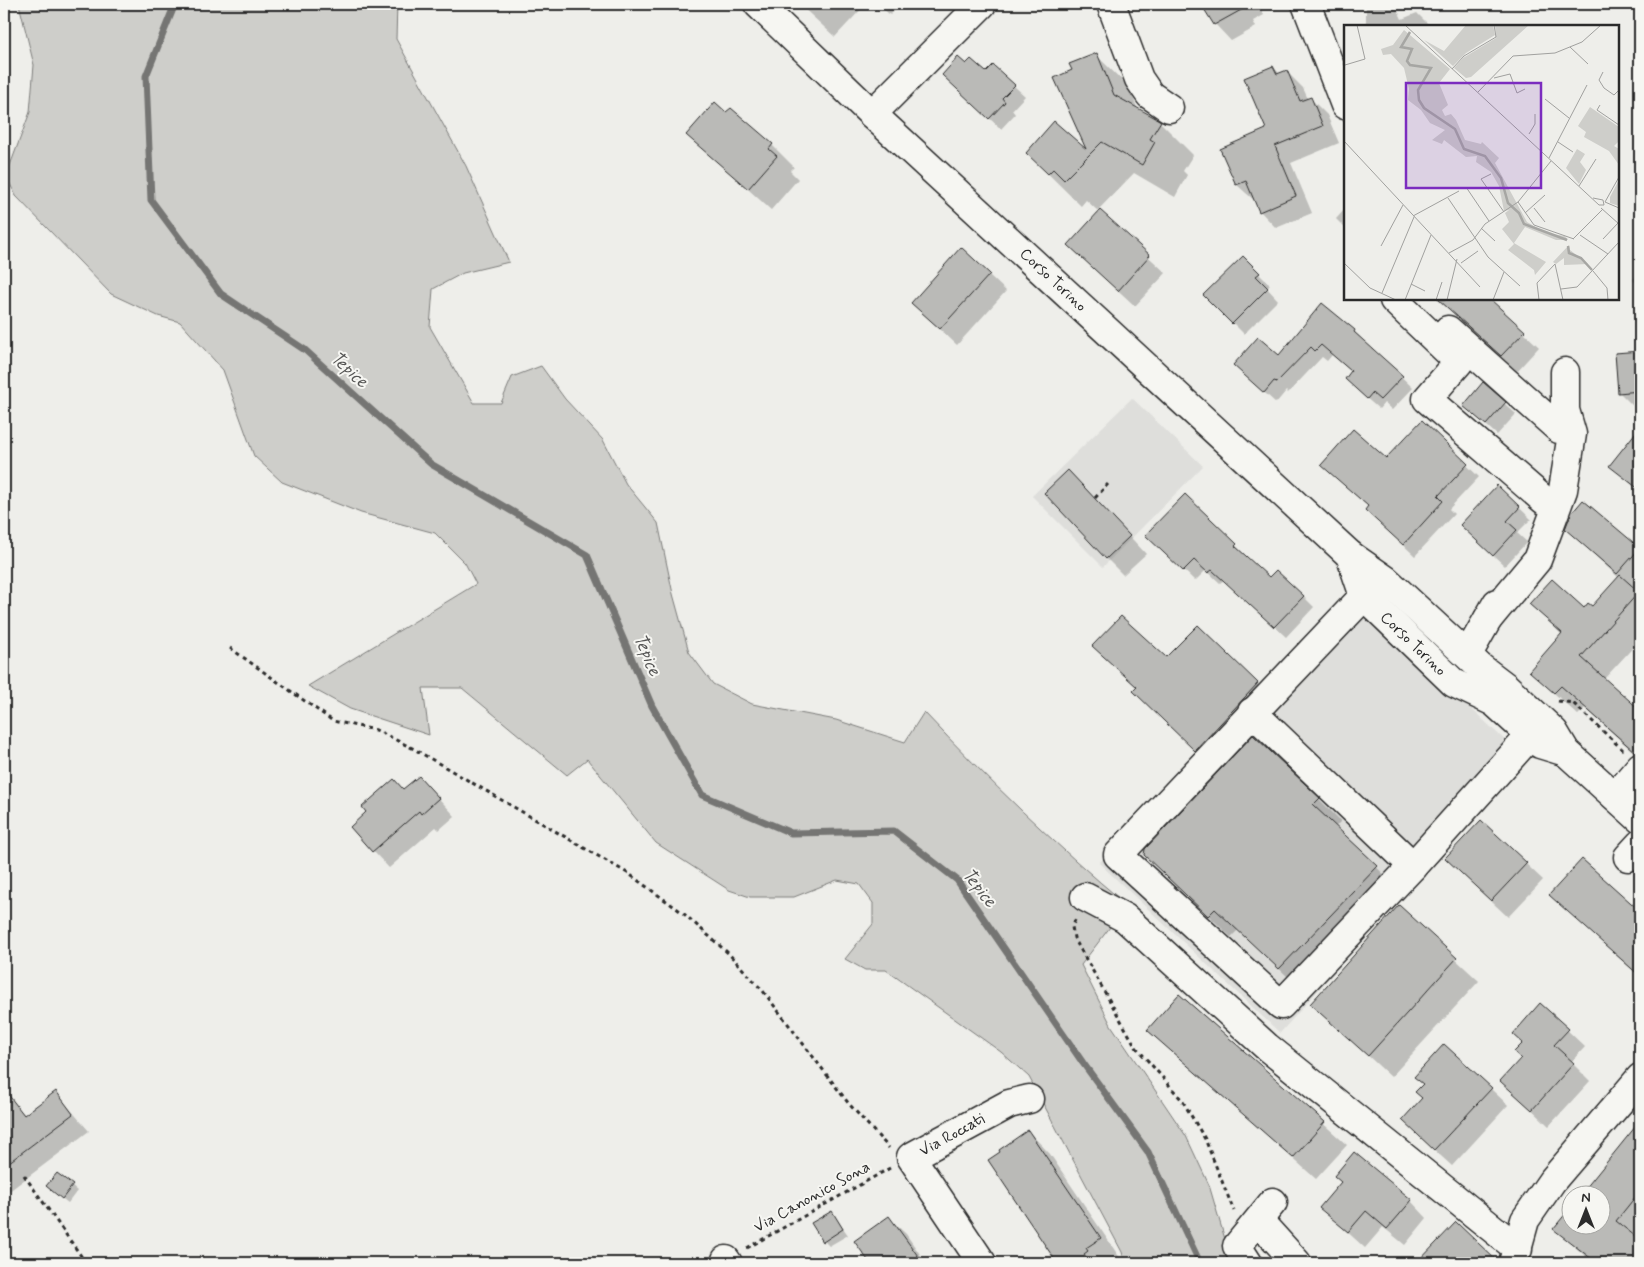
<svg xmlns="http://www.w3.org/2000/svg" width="1644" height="1267" viewBox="0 0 1644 1267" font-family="Mynerve,sans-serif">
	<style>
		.built { fill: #dededb }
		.green { fill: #cececa; stroke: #7c7c7a }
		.shadow { fill: #0003 }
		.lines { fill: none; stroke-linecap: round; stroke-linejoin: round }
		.stream { stroke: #757573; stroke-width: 7 }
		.building { fill: #babab7; stroke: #2b2b2b }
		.minor-casing { stroke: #2b2b2b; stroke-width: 31 }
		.major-casing { stroke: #2b2b2b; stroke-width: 31 }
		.path { stroke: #2b2b2b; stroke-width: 3; stroke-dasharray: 4 4; stroke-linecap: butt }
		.minor { stroke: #f6f6f2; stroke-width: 28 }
		.major { stroke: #f6f6f2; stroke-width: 28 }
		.labels { text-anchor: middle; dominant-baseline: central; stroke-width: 4; stroke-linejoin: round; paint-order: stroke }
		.street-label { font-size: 16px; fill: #2b2b2b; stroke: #f6f6f2 }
		.water-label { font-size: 18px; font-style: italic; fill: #565655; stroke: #f6f6f2 }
		.inset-river { fill: none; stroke: #a6a6a3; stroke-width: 2.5 }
		.inset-road { fill: none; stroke: #a0a09e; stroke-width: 1 }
		.view { fill: #7b2cbf; fill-opacity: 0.15; stroke: #7b2cbf; stroke-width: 2.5 }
		.inset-edge { fill: none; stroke: #2b2b2b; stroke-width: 2.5 }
	</style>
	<rect width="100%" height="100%" fill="#eeeeea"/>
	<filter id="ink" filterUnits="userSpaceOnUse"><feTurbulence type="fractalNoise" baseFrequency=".02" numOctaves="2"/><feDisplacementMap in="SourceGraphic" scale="10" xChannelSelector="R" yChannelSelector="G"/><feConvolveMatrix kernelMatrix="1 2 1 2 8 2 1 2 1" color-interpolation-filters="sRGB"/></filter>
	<g filter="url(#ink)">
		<g class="built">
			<polygon points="1132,398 1203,466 1103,567 1032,496"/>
			<polygon points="1347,599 1376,619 1511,746 1422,875 1280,1033 1099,863"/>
		</g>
		<path class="green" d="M19 4H397L396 39 466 166 509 262 463 273 433 289 430 327 474 403H501L512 377 541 366 565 399 603 440 626 484 658 523 673 594 689 652 713 684 752 704 836 720 905 742 924 712C988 780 1055 845 1127 905L1081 965 1111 1025 1186 1136 1209 1185 1232 1263H1125L1122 1252 1029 1077 1001 1052 886 970H865L845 959 873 924V903L859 884 837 880 794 897H750L729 890 656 843 587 759 567 775 462 688H423L429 735 350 709 308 686 476 584 465 563 435 533 361 513 282 482 254 456 223 370 180 322 158 316 111 294 16 196 6 176 30 112 34 65Z"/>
		<g class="shadow">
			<polygon points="799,4 866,4 835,37"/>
			<polygon points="878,4 901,4 890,15"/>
			<polygon points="1203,4 1258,4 1264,15 1253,21 1256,27 1231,41 1215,24"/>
			<polygon points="1366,4 1398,4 1395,4 1402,19 1417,13 1430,26 1366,26"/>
			<polygon points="1096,55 1129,87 1138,110 1160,122 1193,155 1183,171 1187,175 1175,197 1134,173 1098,210 1166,273 1135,306 1069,245 1099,212 1086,200 1081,206 1027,153 1089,154 1073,71"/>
			<polygon points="966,66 1014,86 1025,96 1012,110 1015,114 1001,129 954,86"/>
			<polygon points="1273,67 1280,74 1286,71 1303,88 1308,99 1310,98 1327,115 1339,143 1291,163 1312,213 1276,228 1260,211 1255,201 1237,185 1222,149 1267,130"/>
			<polygon points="726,114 772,145 794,167 790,171 798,179 771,210 688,135"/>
			<polygon points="1345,209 1345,228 1336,219"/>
			<polygon points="1243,258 1270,285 1267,288 1278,300 1244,334 1205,295"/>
			<polygon points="1640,270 1640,288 1633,280"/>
			<polygon points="989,275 1006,291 957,345 912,303"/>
			<polygon points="1437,299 1488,299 1539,347 1517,371"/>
			<polygon points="1323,305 1354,331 1413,388 1392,410 1384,403 1379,409 1357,390 1352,372 1332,355 1327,361 1322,357 1288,393 1286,391 1276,403 1246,376 1279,357"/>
			<polygon points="1640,353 1640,408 1636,409 1619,392 1616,355"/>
			<polygon points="1483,384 1516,414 1497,435 1476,416"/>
			<polygon points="1422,422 1479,477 1449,509 1454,514 1415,556 1379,522 1369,507 1323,465 1386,460"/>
			<polygon points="1640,429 1640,492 1611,466"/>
			<polygon points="1498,487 1531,519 1517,533 1527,542 1505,566 1472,536"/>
			<polygon points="1085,488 1146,554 1123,575 1106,558"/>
			<polygon points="1185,495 1269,579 1303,596 1314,607 1286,637 1224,580 1220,583 1206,570 1195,581 1147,535"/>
			<polygon points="1584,501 1640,550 1640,640 1604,679 1640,711 1640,758 1585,708 1578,715 1530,671 1562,635 1531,604 1584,610 1592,608 1619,578 1567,529"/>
			<polygon points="1198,626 1277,704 1216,770 1155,711 1138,688 1114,666 1166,659"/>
			<polygon points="419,777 455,816 439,830 436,827 389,868 373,851"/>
			<polygon points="1319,799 1341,821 1335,827 1399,889 1302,990 1238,930 1231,937 1168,877"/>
			<polygon points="1582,861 1640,913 1640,977 1551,895"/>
			<polygon points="1526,864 1543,880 1508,917 1463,875"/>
			<polygon points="1399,907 1479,981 1391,1077 1312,1004"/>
			<polygon points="1180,996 1347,1145 1316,1179 1149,1030"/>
			<polygon points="1541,1005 1585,1047 1571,1062 1590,1081 1549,1126 1502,1081 1522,1058 1524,1044"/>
			<polygon points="1491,1089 1508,1105 1452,1166 1420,1137"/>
			<polygon points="56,1093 89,1131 4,1195 4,1110 13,1103 26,1116"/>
			<polygon points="1640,1123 1640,1263 1593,1263 1555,1229 1572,1224 1602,1224 1602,1194 1583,1194"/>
			<polygon points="1028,1131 1050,1154 1122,1261 1119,1263 1056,1263"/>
			<polygon points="57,1174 77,1191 68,1203 53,1191"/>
			<polygon points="1411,1201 1427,1218 1405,1245 1383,1227 1365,1248 1321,1208"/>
			<polygon points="832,1212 848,1235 829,1246 824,1241"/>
			<polygon points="889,1218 906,1234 926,1263 867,1263 870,1261"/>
			<polygon points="1456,1224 1497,1263 1431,1263 1425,1257"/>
		</g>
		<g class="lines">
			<polyline class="stream" points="175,4 146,76 151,200 221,294 305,350 431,464 587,555 652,706 702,795 791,833 894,831 957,880 1083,1063 1148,1152 1200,1263"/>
		</g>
		<g class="building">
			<polygon points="1201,4 1252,4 1214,25"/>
			<polygon points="1097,53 1114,95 1161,121 1150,139 1155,142 1142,165 1102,142 1064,180 1053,169 1048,174 1026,153 1054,121 1086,149 1054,78 1072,70 1069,64"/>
			<polygon points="958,57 966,64 971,59 986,72 993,65 1015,85 1002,98 1005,102 989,119 942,75"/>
			<polygon points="1273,66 1277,74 1287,70 1300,101 1311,97 1323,126 1275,146 1296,196 1259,212 1246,181 1236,185 1220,149 1266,129 1244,78"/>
			<polygon points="715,102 726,112 731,108 773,144 769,149 777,156 748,189 686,135"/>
			<polygon points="1100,210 1150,255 1118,291 1068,245"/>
			<polygon points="961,247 990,274 940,329 911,303"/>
			<polygon points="1243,256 1260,273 1256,276 1268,288 1232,324 1203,295"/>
			<polygon points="1438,299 1490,299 1525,331 1501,356"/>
			<polygon points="1322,303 1355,330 1354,332 1403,376 1380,400 1372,393 1367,399 1345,379 1351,371 1321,345 1315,351 1311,347 1277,382 1274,381 1264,393 1233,365 1258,337 1279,355"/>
			<polygon points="1640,351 1640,391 1618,393 1615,353"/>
			<polygon points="1483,382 1506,402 1486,425 1463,406"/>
			<polygon points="1422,420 1468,464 1438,496 1443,501 1403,545 1365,510 1368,506 1321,465 1353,429 1386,458"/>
			<polygon points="1640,427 1640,490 1609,466"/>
			<polygon points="1068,470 1130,536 1106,559 1044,493"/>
			<polygon points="1497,485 1520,507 1507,521 1517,530 1493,556 1460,525"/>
			<polygon points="1185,494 1237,544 1235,546 1269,577 1276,570 1304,596 1274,627 1212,570 1208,573 1194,560 1183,571 1145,535"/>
			<polygon points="1583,500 1640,548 1617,574 1565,529 1571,514"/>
			<polygon points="1620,575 1639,592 1581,657 1640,710 1640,752 1635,752 1561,686 1554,693 1529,671 1562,633 1529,604 1552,579 1584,608 1588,603 1592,606"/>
			<polygon points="1121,616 1166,657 1198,625 1258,683 1195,751 1133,691 1137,687 1092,646"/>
			<polygon points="1253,735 1320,798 1313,805 1378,866 1279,969 1215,909 1208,916 1144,855 1145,849"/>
			<polygon points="419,776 439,798 421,814 419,811 372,852 350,827 366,812 362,807 394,779 403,789"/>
			<polygon points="1481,820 1527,863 1491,901 1445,858"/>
			<polygon points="1582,859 1640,911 1640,976 1549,895"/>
			<polygon points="1399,905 1457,958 1368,1056 1310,1004"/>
			<polygon points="1179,994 1325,1122 1293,1158 1147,1030"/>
			<polygon points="1540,1003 1569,1029 1554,1045 1574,1063 1532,1110 1500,1081 1521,1058 1514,1052 1523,1043 1513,1034"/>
			<polygon points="1444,1044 1492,1088 1434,1150 1402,1120 1422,1098 1415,1092 1423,1084 1414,1077"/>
			<polygon points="4,1089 24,1115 56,1091 73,1114 4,1166"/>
			<polygon points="1640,1121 1640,1191 1616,1221 1640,1240 1640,1263 1597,1263 1553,1229 1572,1206 1572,1224 1602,1224 1602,1194 1581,1194"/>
			<polygon points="1028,1130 1101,1238 1086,1248 1088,1251 1084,1254 1091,1263 1057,1263 988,1160 1000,1152 999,1150"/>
			<polygon points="1354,1152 1412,1200 1387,1229 1366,1211 1348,1232 1319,1208 1341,1182 1334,1176"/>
			<polygon points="57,1173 73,1185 62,1199 46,1186"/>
			<polygon points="832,1211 843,1229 823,1242 811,1223"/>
			<polygon points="889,1216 923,1263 870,1263 854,1241"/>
			<polygon points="1456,1222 1498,1262 1498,1263 1417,1263"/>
		</g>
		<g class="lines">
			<defs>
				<g id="minor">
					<polyline points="1111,4 1139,79 1150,95 1169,108"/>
					<polyline points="1306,4 1345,105"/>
					<polyline points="872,114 982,4"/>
					<polyline points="1394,300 1459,362 1427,399 1544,500"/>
					<polyline points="1448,330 1559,429"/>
					<polyline points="1364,596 1118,855 1281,1005 1413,866 1530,736"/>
					<polyline points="1488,619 1537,560 1563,490 1572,434 1565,410 1565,372"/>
					<polyline points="1468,654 1497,603"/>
					<polyline points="1252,712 1413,866"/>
					<polyline points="1615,796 1640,767"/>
					<polyline points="1628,857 1640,844"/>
					<polyline points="1085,897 1125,918 1267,1047 1518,1249"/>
					<polyline points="1259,1221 1297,1263"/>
					<polyline points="726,1260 728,1263"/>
					<polyline points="982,1263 911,1157 1009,1104 1029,1099"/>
					<polyline points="1248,1263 1237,1246 1273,1202"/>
					<polyline points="1513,1263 1525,1220 1552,1181 1640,1078"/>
				</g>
				<g id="major">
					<polyline points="758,4 872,114 1350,555 1386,580 1481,668 1506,687 1554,732 1566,752 1640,819"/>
					<polyline points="1350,555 1364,596 1454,683 1494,702 1540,744 1566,752"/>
				</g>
			</defs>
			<use href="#minor" class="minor-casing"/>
			<use href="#major" class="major-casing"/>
			<g class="path">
				<polyline points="1095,498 1108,484"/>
				<polyline points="230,648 333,721 376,730 414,749 629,874 683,913 728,953 763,991 849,1104 889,1148"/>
				<polyline points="1558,701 1573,703 1623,750"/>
				<polyline points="1075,920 1072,927 1074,938 1136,1047 1182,1100 1205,1139 1234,1211"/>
				<polyline points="24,1175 86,1263"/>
				<polyline points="747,1248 890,1168"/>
			</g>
			<use href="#minor" class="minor"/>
			<use href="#major" class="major"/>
		</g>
	</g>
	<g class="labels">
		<g class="street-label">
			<text transform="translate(1053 280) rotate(43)">Corso Torino</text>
			<text transform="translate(1413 644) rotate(44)">Corso Torino</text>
			<text transform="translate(952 1135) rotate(-29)">Via Roccati</text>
			<text transform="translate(812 1197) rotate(-29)">Via Canonico Sona</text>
		</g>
		<g class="water-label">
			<text transform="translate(349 370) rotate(42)">Tepice</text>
			<text transform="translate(647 655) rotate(67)">Tepice</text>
			<text transform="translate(979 888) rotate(52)">Tepice</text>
		</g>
	</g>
	<g transform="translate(1344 25)">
		<rect width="275" height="275" fill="#eeeeea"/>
		<path d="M122 0H149L151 10 122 28 109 41 80 15 100 26ZM151 0H185L127 52 122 53 110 43 119 33 152 13ZM60 5 106 44 95 58 104 80 98 85 101 91 107 89 112 95 121 115 137 119 138 117 155 133 151 138 183 197 202 208 221 211 224 215H212L181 202 170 218 202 237 191 250 190 245 164 225 170 219 158 204 165 197 161 188 165 185 160 186 155 161 147 147 132 137 133 131 122 132 100 115 98 119 88 115 101 105 86 98 77 85 64 75 65 64 60 43 47 29 39 30 37 24 49 20ZM246 82 275 102V116L270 121 275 124V140L265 126 240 112 242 107 234 101ZM233 124 241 129 236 137 242 145 235 159 222 143ZM275 155V181L266 178V172ZM225 220 226 225 244 239 220 240V233L212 239 209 237Z" fill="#cececa"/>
		<path class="inset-river" d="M66 7 57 22 68 24 63 36 66 40 87 43 74 65 75 75 80 83 111 104 120 124 141 131 157 153 164 178 175 188 180 199 223 215M224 221 225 228 237 233 248 245"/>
		<path class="inset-road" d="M61 0 255 180H260M226 22 244 39M1 40 21 34 13 0M108 44 120 31 152 12 150 0M259 47 255 55 260 63 270 70 275 65M150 53 166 49 173 68 181 64M134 67 169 31 211 28 238 17 257 0M201 74 225 93M256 80 253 85 275 100M185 109 191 99V89M0 116 136 262M214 117 229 127M205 133 243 60M147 149 137 154 160 187M235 161 252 134M122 162 145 196M104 173 144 232 176 261M249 173 259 175 260 180M174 177 190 200 230 214M261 177 275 152M261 177 275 183M190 183 201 197M257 183 275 199M181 188 201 170M69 191 115 166M137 203 151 216M236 210 264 229M229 214 259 184M259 214 274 198M37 221 59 180M105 228 129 215 141 199 174 177 207 136M0 238 26 263 52 275M117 238 134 226M249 246 263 263 264 275M67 259 81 266M233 262 275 217M217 264 233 262M38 268 70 192M61 275 87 210M92 275 98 257M103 275 113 234M149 275 160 247M195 275 193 258 211 239 219 275"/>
		<path class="view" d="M62 58H197V163H62Z"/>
		<rect width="275" height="275" class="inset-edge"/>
	</g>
	<rect width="1644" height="1267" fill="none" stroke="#f6f6f2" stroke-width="20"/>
	<rect x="10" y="10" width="1624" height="1247" fill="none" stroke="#2b2b2b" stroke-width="2" filter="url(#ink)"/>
	<g transform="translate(1586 1210)"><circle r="24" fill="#f6f6f2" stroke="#a5a5a2"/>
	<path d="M0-4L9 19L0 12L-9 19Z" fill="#2b2b2b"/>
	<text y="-8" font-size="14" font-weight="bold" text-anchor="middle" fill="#2b2b2b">N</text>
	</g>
</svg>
